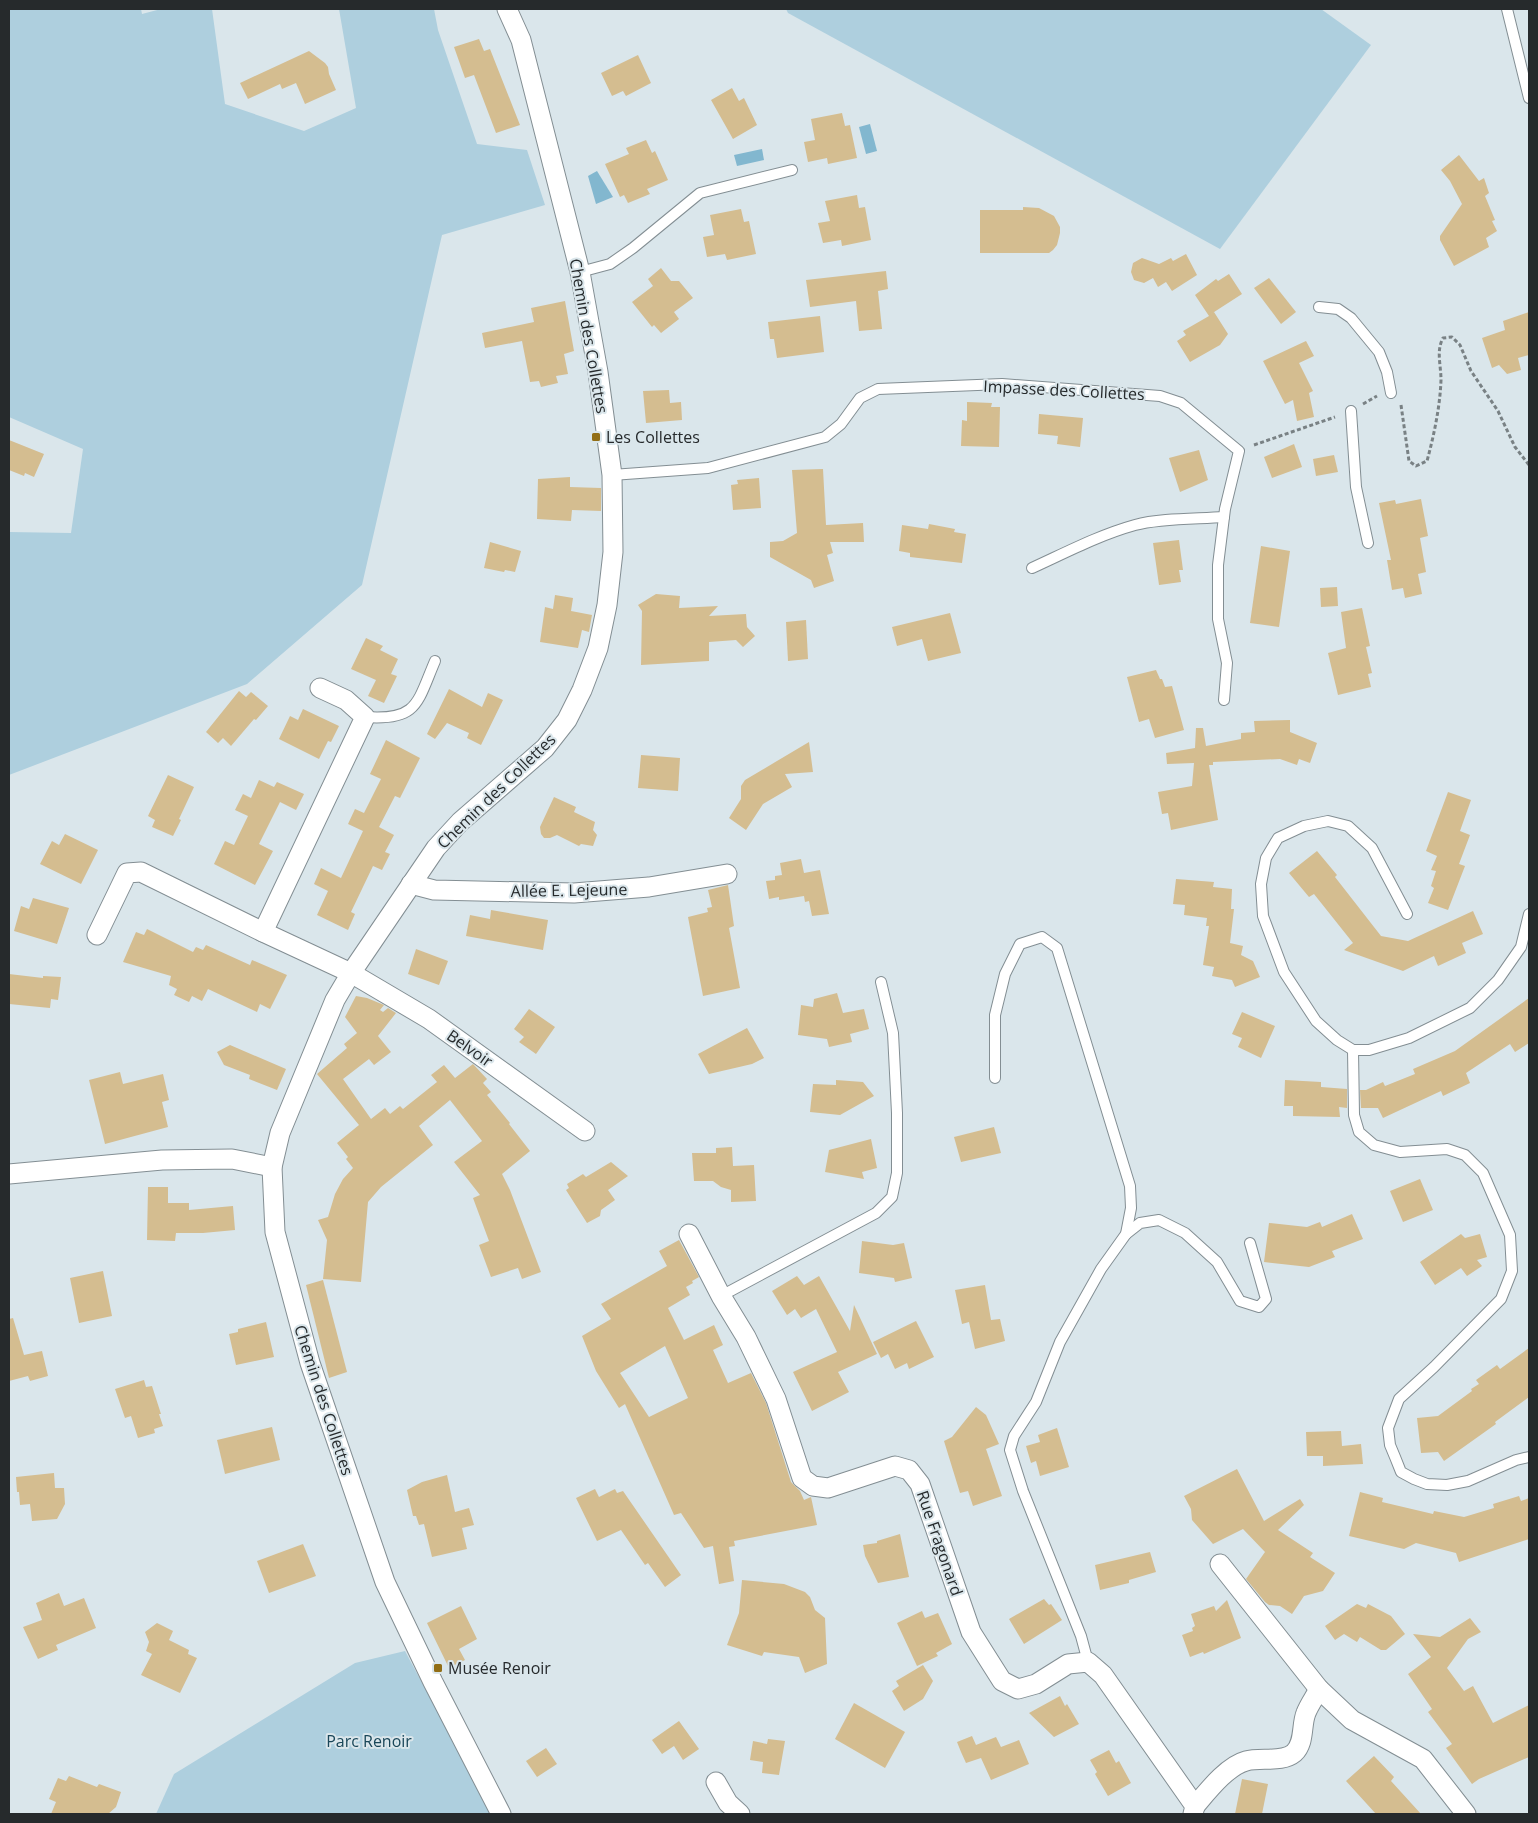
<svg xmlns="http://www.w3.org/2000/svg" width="1538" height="1823" viewBox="0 0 1538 1823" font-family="'Open Sans',sans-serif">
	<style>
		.green { fill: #aecfde }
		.water { fill: #82b7cf }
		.building { fill: #d4bd90; fill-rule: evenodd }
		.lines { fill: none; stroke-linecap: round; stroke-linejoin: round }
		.service-casing { stroke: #838e93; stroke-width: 12 }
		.minor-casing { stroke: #838e93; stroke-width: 21 }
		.path { stroke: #798184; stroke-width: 3; stroke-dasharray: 4 2.5; stroke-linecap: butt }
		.service { stroke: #fff; stroke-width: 10 }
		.minor { stroke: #fff; stroke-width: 19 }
		.poi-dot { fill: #926e16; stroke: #dae6eb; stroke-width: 2 }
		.labels { text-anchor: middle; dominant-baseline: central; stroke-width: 4; stroke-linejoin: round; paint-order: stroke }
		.street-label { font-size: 16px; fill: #262a2c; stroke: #dae6eb }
		.poi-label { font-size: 16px; fill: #262a2c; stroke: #dae6eb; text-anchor: start }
		.park-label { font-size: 16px; fill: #1a4759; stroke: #dae6eb }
	</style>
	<rect width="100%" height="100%" fill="#dae6eb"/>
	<g class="green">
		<polygon points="9,9 141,9 142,14 161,9 212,9 225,104 304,131 356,108 339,9 434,9 438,30 477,144 527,150 545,205 442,235 362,585 247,684 9,775 9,532 71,533 83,449 9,417"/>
		<polygon points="786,9 1321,9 1371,45 1220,249 788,13"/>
		<polygon points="405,1651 492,1814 156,1814 174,1774 355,1663"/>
	</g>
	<g class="water">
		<polygon points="870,124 877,151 866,154 859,127"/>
		<polygon points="762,149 764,160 737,166 734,155"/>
		<polygon points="597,171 613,197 596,204 588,176"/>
	</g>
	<g class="building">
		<polygon points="479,39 484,51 490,49 520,125 496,133 474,75 465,78 454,47"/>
		<polygon points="309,51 325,63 328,67 329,74 336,90 305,104 296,83 282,89 280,84 248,99 240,83"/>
		<polygon points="638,55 651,83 626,96 623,91 612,96 601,73"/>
		<polygon points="732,88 739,101 744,98 757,125 733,139 711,100"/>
		<polygon points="842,113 845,126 850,125 857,158 828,164 827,158 808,162 804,142 815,140 811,119"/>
		<polygon points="646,140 652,153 655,151 668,180 647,189 650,194 628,203 624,195 620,197 605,164 629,154 626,148"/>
		<polygon points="1459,155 1479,181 1484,178 1489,193 1485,196 1495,220 1492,221 1497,231 1486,238 1489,247 1454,266 1440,240 1440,236 1462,204 1450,181 1441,170"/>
		<polygon points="857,195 859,208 865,207 871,240 842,246 841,240 823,243 818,223 830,221 825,201"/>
		<polygon points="1023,207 1039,208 1054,216 1060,227 1060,233 1057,245 1053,250 1049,253 980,253 980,210 1023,210"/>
		<polygon points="741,209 744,222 749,221 756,254 727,260 725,254 707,257 703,237 714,235 710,215"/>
		<polygon points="1186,254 1197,275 1172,291 1166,282 1158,287 1153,278 1144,283 1134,280 1131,272 1133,263 1142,258 1159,264 1171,258 1173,261"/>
		<polygon points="661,268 671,281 679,281 693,298 674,312 679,319 661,333 654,325 652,327 632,302 653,286 648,279"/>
		<polygon points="886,271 888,289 878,291 882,329 859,331 856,301 810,307 806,280"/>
		<polygon points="1229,274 1242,294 1211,314 1214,312 1228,334 1220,345 1190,362 1177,341 1186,335 1183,331 1209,316 1195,295 1216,279 1218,281"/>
		<polygon points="1269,278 1296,312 1281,324 1254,288"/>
		<polygon points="565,301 574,351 564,354 568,374 556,376 558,383 541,387 539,381 530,382 522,341 485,348 482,333 534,322 531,308"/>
		<polygon points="1529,312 1529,355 1518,358 1521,370 1507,374 1499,365 1492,368 1482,338 1505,330 1503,321"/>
		<polygon points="820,316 824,352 777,358 774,339 770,339 768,322"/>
		<polygon points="1306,341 1314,356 1299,363 1313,391 1309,393 1314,417 1297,421 1293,400 1285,404 1263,361"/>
		<polygon points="669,390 670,403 681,402 682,420 646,423 643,391"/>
		<polygon points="967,402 992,403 991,407 1000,407 999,447 961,446 962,420 967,421"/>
		<polygon points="1039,414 1083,418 1080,447 1057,444 1058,436 1038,434"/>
		<polygon points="9,440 44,454 34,477 25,473 24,476 9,470"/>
		<polygon points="1294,444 1302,467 1272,478 1264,457"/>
		<polygon points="1199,450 1208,480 1180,492 1169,458"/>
		<polygon points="1334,455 1338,472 1316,476 1313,459"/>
		<polygon points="823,469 826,525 863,523 864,542 830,542 833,553 827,555 834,581 814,588 811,580 770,557 770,542 783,541 797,533 792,470"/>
		<polygon points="570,477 570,487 601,488 601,511 572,510 571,521 537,519 538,479"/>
		<polygon points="759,478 761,508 733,510 731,485 738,484 737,480"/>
		<polygon points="1421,499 1428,536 1420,538 1426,572 1418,574 1422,594 1405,598 1403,588 1392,590 1387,560 1391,560 1379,503 1395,500 1396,504"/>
		<polygon points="929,524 955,529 954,532 966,534 962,563 910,557 910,553 899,551 902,525 928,529"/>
		<polygon points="1179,540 1183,570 1179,570 1181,582 1159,585 1153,543"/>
		<polygon points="490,542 521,551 515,572 505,570 504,572 484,568"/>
		<polygon points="1261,546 1290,551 1279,627 1250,623"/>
		<polygon points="1337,587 1338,606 1321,607 1320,588"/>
		<polygon points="656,594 680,596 679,608 718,606 709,616 746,614 747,627 755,636 743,647 736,640 709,642 709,661 641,665 642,611 638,605"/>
		<polygon points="555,595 573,598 571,611 592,615 589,632 582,630 578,648 540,642 545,607 553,609"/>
		<polygon points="1362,608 1370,646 1366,647 1372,673 1368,674 1371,687 1338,695 1328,653 1346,648 1341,612"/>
		<polygon points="950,613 961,653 928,661 922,639 897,646 892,627"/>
		<polygon points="806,620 808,659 788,661 786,622"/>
		<polygon points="366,638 383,646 380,650 398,659 391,674 397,676 384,703 368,696 376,680 351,669"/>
		<polygon points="1156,670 1160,679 1162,679 1165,687 1172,686 1184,730 1155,738 1149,719 1139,722 1127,677"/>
		<polygon points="449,689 482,707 488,693 503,700 481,745 467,738 469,733 447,723 435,739 427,734"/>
		<polygon points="239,691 246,697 251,692 268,706 256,720 254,719 231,746 223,738 218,743 206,732"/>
		<polygon points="303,709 339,726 331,742 328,741 319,759 279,739 290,716 298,720"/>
		<polygon points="1290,720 1290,732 1317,743 1310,763 1299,759 1297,765 1280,759 1213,762 1213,765 1209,765 1218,820 1171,830 1168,813 1162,814 1158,792 1192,786 1194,763 1167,764 1166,753 1195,748 1196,728 1203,728 1206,746 1241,739 1241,733 1255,732 1254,721"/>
		<polygon points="386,740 420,758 400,798 395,796 379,827 394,835 385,852 390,854 382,870 373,866 351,912 355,914 348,930 317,915 328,891 314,884 321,868 341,878 363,831 348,824 355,809 364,813 381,779 370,774"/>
		<polygon points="809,742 813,772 785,774 792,787 763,804 746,830 729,818 741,799 741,786 745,780"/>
		<polygon points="641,755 680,758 678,791 638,788"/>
		<polygon points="168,775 194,787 179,819 181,820 173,836 152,827 155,820 148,816"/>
		<polygon points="259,780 274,787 277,782 304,794 296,810 280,802 259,844 273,851 255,885 214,864 225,841 234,845 248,816 235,810 243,794 251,798"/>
		<polygon points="1448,792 1471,800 1460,831 1470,835 1459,864 1465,866 1448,910 1428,903 1434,888 1431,886 1436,871 1431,870 1437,856 1426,851"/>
		<polygon points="554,797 576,807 574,812 595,822 593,830 597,835 593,846 581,844 579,846 557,835 550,838 544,838 541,834 540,827"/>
		<polygon points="65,834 98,850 81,884 40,864 52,841 59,845"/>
		<polygon points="1317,851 1337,875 1335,877 1381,936 1408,941 1473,911 1483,934 1462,943 1466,953 1438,966 1434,956 1403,971 1344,950 1353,943 1314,894 1309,897 1289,873"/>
		<polygon points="801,859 804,873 820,870 829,914 812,916 809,901 805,902 804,896 779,900 779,897 769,899 766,881 775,880 775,876 782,875 780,863"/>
		<polygon points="1176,879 1214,882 1213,887 1232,889 1231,909 1234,909 1230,943 1243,946 1241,955 1253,961 1260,977 1235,987 1232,980 1212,976 1214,967 1203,965 1209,926 1206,926 1207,918 1184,915 1185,905 1173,904"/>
		<polygon points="728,885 734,926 729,928 740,988 703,996 688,917 708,912 707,908 712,907 708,890"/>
		<polygon points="33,898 69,908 57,944 14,931 21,906 29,909"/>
		<polygon points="491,910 548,920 543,950 466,936 470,915 490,919"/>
		<polygon points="147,929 193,952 196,947 203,950 206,945 250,965 252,960 287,975 270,1009 260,1004 257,1012 208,989 202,1001 192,996 189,1002 174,995 177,989 169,985 171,976 123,962 136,932 144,935"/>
		<polygon points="416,949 448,961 439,985 408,974"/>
		<polygon points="9,974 43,978 43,976 61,977 58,1000 51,999 50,1008 9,1004"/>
		<polygon points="837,993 843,1013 864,1009 869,1029 850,1034 852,1042 829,1047 827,1039 798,1035 801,1005 813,1007 814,999"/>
		<polygon points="356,996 367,998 384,1005 380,1010 383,1012 388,1008 396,1013 378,1036 391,1052 374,1065 369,1059 343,1079 371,1119 385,1108 390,1114 400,1106 403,1109 437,1082 431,1075 444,1065 455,1078 473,1064 487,1079 483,1083 491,1092 487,1095 510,1123 509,1124 530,1151 502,1174 510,1190 541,1272 522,1279 518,1268 491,1277 479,1245 489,1241 473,1198 480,1195 454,1162 482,1141 450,1100 419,1126 433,1145 381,1187 368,1202 361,1282 323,1279 327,1240 318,1220 328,1217 335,1194 343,1179 353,1168 346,1159 348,1157 337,1143 359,1125 317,1074 347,1048 344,1044 357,1033 345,1017"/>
		<polygon points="1529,998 1529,1043 1515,1052 1510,1044 1466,1073 1470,1083 1443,1096 1441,1091 1383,1118 1378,1108 1361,1108 1360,1090 1366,1090 1383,1082 1385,1086 1415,1074 1413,1069 1455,1051"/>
		<polygon points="529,1009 555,1027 536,1054 519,1042 524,1037 514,1029"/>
		<polygon points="1242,1012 1275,1026 1261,1058 1238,1047 1242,1038 1232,1034"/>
		<polygon points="747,1028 764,1058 752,1064 709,1074 698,1054"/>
		<polygon points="230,1045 286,1069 277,1090 249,1079 250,1075 224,1065 217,1052"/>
		<polygon points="120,1072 123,1084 163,1074 169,1100 162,1102 168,1127 105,1144 89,1080"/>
		<polygon points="836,1080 863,1082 874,1096 840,1115 810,1112 813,1084 836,1085"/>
		<polygon points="1285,1080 1321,1082 1321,1087 1347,1089 1347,1108 1339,1107 1340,1117 1293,1116 1293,1106 1284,1106"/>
		<polygon points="994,1127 1001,1153 961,1162 954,1137"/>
		<polygon points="871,1139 877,1168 862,1172 864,1179 825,1172 829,1150"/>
		<polygon points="732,1147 733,1166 754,1165 756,1201 731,1202 731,1190 721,1187 713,1181 694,1181 692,1153 716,1153 716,1148"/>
		<polygon points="611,1162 628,1176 608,1190 615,1200 601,1210 600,1216 587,1223 566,1190 569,1188 567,1184 583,1174 586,1177"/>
		<polygon points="1420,1179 1433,1210 1403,1222 1390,1191"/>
		<polygon points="148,1187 168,1187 168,1203 189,1203 189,1210 233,1206 235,1230 203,1233 176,1233 175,1241 147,1240"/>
		<polygon points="1352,1214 1363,1239 1332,1251 1335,1257 1309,1267 1264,1262 1269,1223 1307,1227 1320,1222 1322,1227"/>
		<polygon points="1461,1234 1465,1238 1480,1234 1487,1257 1477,1260 1482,1266 1467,1276 1461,1268 1435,1285 1420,1262"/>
		<path d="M679 1240 699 1277 692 1281 693 1283 686 1287 690 1295 668 1308 684 1340 714 1325 723 1345 713 1350 728 1383 751 1373 766 1403 791 1482 800 1491 804 1500 811 1497 817 1525 734 1541 735 1546 729 1547 734 1581 719 1584 713 1546 704 1548 681 1513 674 1515 625 1404 619 1408 596 1371 582 1336 611 1319 601 1304 667 1266 659 1251ZM665 1346 688 1398 649 1417 620 1373Z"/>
		<polygon points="862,1241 893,1245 904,1243 912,1278 895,1282 894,1278 859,1273"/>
		<polygon points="103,1271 112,1316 79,1323 70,1278"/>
		<polygon points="797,1276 804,1285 819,1276 850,1331 854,1305 877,1354 838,1372 849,1392 812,1411 793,1372 837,1352 816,1309 801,1318 795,1309 787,1315 772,1291"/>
		<polygon points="323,1280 347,1372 329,1378 306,1285"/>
		<polygon points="985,1285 991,1320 1000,1319 1005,1341 975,1349 969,1322 962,1324 955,1290"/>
		<polygon points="13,1318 24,1355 42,1351 48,1376 30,1381 28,1376 9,1381 9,1319"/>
		<polygon points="916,1321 934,1357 909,1369 907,1363 895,1369 888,1354 881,1358 873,1342"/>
		<polygon points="266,1322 274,1357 236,1365 229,1334 238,1332 238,1329"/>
		<polygon points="1529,1348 1529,1397 1495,1422 1496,1424 1444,1461 1438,1452 1421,1453 1417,1418 1438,1416 1472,1391 1471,1389 1479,1384 1476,1380 1497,1365 1500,1369"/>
		<polygon points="144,1380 146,1387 152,1386 161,1414 159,1414 163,1426 154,1429 155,1433 138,1438 131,1416 125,1418 115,1389"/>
		<polygon points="976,1407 986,1415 999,1444 986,1449 1002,1496 973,1506 968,1491 960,1493 944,1441 952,1437"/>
		<polygon points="272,1427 280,1460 225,1474 217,1440"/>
		<polygon points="1057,1428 1069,1467 1040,1476 1036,1461 1031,1463 1026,1446 1040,1442 1038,1435"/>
		<polygon points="1341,1431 1342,1446 1361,1444 1363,1464 1323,1466 1323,1456 1307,1456 1306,1432"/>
		<polygon points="1237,1469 1264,1521 1300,1499 1304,1505 1278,1530 1313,1553 1310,1557 1335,1573 1323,1591 1304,1596 1292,1614 1280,1606 1269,1605 1265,1602 1246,1579 1265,1552 1243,1529 1213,1544 1192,1520 1191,1509 1184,1496"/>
		<polygon points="54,1473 55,1488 64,1488 65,1504 57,1519 32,1521 30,1504 20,1505 19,1492 17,1492 16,1477"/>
		<polygon points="447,1475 455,1512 469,1508 474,1525 462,1528 467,1549 432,1557 424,1524 419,1525 416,1516 413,1516 407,1490 422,1482"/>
		<polygon points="595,1489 599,1497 615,1489 617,1493 623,1491 681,1575 665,1587 648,1563 645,1565 621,1530 597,1541 576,1498"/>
		<polygon points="1360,1492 1383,1498 1382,1502 1433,1514 1434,1511 1464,1517 1494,1508 1493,1504 1519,1496 1521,1501 1529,1498 1529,1539 1459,1562 1456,1553 1416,1543 1404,1549 1349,1536"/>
		<polygon points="900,1534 909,1577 878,1583 865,1556 863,1545 877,1543 877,1541"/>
		<polygon points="303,1544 316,1576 269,1593 257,1561"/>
		<polygon points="1150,1552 1156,1572 1129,1580 1129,1583 1100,1590 1095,1565"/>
		<polygon points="742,1580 784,1584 805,1592 810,1597 815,1610 825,1618 827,1664 805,1673 799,1657 764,1652 762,1656 727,1645 739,1613"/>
		<polygon points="59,1593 64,1606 84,1598 96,1628 56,1645 58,1650 38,1659 23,1627 42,1620 36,1603"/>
		<polygon points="1044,1599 1049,1605 1051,1604 1062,1620 1024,1644 1009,1619"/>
		<polygon points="1227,1600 1241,1638 1204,1654 1203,1652 1190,1657 1182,1635 1193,1631 1192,1628 1195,1626 1191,1614 1214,1606 1216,1611"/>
		<polygon points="1357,1604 1366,1608 1368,1604 1391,1616 1405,1634 1386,1650 1381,1650 1360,1637 1357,1642 1344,1634 1335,1640 1325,1626"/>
		<polygon points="461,1606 477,1639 459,1649 465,1660 449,1668 427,1623"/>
		<polygon points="922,1611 925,1618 938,1613 952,1644 936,1653 938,1656 917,1666 897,1623"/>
		<polygon points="1470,1618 1481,1632 1468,1639 1447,1668 1464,1691 1473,1686 1493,1723 1529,1705 1529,1757 1479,1779 1472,1784 1446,1748 1452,1744 1428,1712 1432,1709 1408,1674 1431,1657 1413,1634 1440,1637"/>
		<polygon points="157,1623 173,1631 169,1640 189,1650 188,1654 197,1658 180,1693 141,1675 152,1654 146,1651 149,1642 145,1632"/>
		<polygon points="923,1665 933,1681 923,1699 904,1711 892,1691 899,1686 896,1681"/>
		<polygon points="1060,1696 1065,1706 1067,1704 1079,1724 1054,1737 1029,1713"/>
		<polygon points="854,1703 905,1732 885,1768 835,1739"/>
		<polygon points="679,1721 699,1749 683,1760 674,1746 662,1754 652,1740"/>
		<polygon points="972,1736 976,1745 996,1737 1001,1747 1019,1740 1029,1764 991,1780 981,1758 966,1763 961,1752 957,1742"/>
		<polygon points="768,1739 785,1741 779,1775 762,1773 763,1762 750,1760 753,1741 767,1744"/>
		<polygon points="546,1748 557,1764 537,1777 526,1761"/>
		<polygon points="1109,1750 1116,1763 1119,1761 1131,1783 1108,1796 1095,1774 1097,1772 1090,1760"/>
		<polygon points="1374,1756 1394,1777 1391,1781 1421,1814 1376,1814 1346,1781"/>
		<polygon points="69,1776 97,1787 99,1784 121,1792 116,1807 108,1814 51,1814 56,1802 49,1799 58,1778 66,1781"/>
		<polygon points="1242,1779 1268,1784 1262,1814 1235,1814"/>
	</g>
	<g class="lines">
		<defs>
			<g id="service">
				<polyline points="1507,9 1529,98"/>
				<polyline points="580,272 610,264 633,248 700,193 792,170"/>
				<polyline points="1319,307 1338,309 1351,318 1379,352 1387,372 1391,393"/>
				<polyline points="1351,411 1356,487 1368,543"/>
				<polyline points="612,475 708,468 825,437 841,424 860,398 878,389 1002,384 1160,396 1181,403 1239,451 1225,509 1218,565 1218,619 1227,663 1224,700"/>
				<path d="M1032 568C1065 553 1099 535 1135 525 1161 518 1196 519 1224 517"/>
				<path d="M365 717C418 721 417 703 435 661"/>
				<polyline points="1407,914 1372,848 1348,826 1328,821 1304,826 1278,838 1266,858 1261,884 1263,916 1284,972 1316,1021 1337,1040 1353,1050 1369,1050 1409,1038 1470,1008 1498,980 1521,947 1529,914"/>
				<polyline points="1353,1050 1354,1115 1359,1132 1374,1145 1400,1152 1447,1149 1465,1155 1483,1173 1510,1235 1512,1271 1501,1299 1434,1367 1399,1399 1388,1428 1390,1445 1395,1457 1401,1472 1414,1479 1427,1484 1447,1485 1468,1481 1516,1460 1529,1457"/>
				<polyline points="995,1078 995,1015 1005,974 1020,944 1042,937 1057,948 1130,1186 1131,1208 1126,1234 1101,1269 1060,1342 1036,1402 1014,1436 1010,1450 1023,1491 1081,1636 1088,1662"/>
				<polyline points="1126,1234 1140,1223 1159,1220 1185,1233 1217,1262 1240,1301 1259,1307 1266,1299 1250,1243"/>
				<polyline points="721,1296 876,1213 892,1197 897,1173 897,1113 893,1033 881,982"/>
			</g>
			<g id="minor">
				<polyline points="411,884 434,890 574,893 649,887 727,874"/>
				<polyline points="263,932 365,717 346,700 320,688"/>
				<polyline points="97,935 127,873 141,872 263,932 351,973 429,1019 585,1131"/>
				<polyline points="9,1174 162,1160 232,1159 272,1167"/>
				<polyline points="689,1234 721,1296 746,1337 776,1399 802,1478 813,1486 828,1488 895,1466 909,1470 920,1484 971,1632 1002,1681 1018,1689 1036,1684 1068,1664 1088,1662 1103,1675 1195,1806 1193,1814"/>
				<polyline points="1220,1564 1319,1689 1352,1720 1423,1759 1466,1814"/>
				<polyline points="716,1782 728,1803 740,1814"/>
				<path d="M1195 1806C1207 1792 1227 1766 1246 1761 1260 1757 1282 1763 1294 1753 1305 1743 1301 1725 1306 1713 1309 1705 1315 1697 1319 1689"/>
				<polyline points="501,1814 433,1682 385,1582 310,1363 275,1232 272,1167 280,1133 335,1000 351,973 436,848 460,822 545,748 567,720 582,690 598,648 607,605 613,552 612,475 598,372 580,272 521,40 507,9"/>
			</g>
		</defs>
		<use href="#service" class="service-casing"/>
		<use href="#minor" class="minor-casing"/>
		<g class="path">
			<polyline points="1363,404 1377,396"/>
			<path d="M1401 405 1409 461 1416 466 1427 461C1434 435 1440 407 1441 380 1441 365 1436 351 1443 338L1452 337 1460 345 1471 371 1498 411 1515 447 1529 465"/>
			<polyline points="1254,445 1335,417"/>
		</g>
		<use href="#service" class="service"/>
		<use href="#minor" class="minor"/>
	</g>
	<g class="poi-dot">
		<rect x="591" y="432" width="10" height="10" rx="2.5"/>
		<rect x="433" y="1663" width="10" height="10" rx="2.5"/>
	</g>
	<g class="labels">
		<g class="street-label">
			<text transform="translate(589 336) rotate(80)">Chemin des Collettes</text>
			<text transform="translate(1064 390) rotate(3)">Impasse des Collettes</text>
			<text transform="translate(496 791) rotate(-44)">Chemin des Collettes</text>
			<text transform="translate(569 890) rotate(-1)">Allée E. Lejeune</text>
			<text transform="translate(470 1048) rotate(35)">Belvoir</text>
			<text transform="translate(324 1400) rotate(72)">Chemin des Collettes</text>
			<text transform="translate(940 1543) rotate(71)">Rue Fragonard</text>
		</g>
		<g class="poi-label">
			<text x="606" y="437">Les Collettes</text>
			<text x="448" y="1668">Musée Renoir</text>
		</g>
		<g class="park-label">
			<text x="369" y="1741">Parc Renoir</text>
		</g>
	</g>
	<rect width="1538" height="1823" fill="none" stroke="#262a2c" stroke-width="20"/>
</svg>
